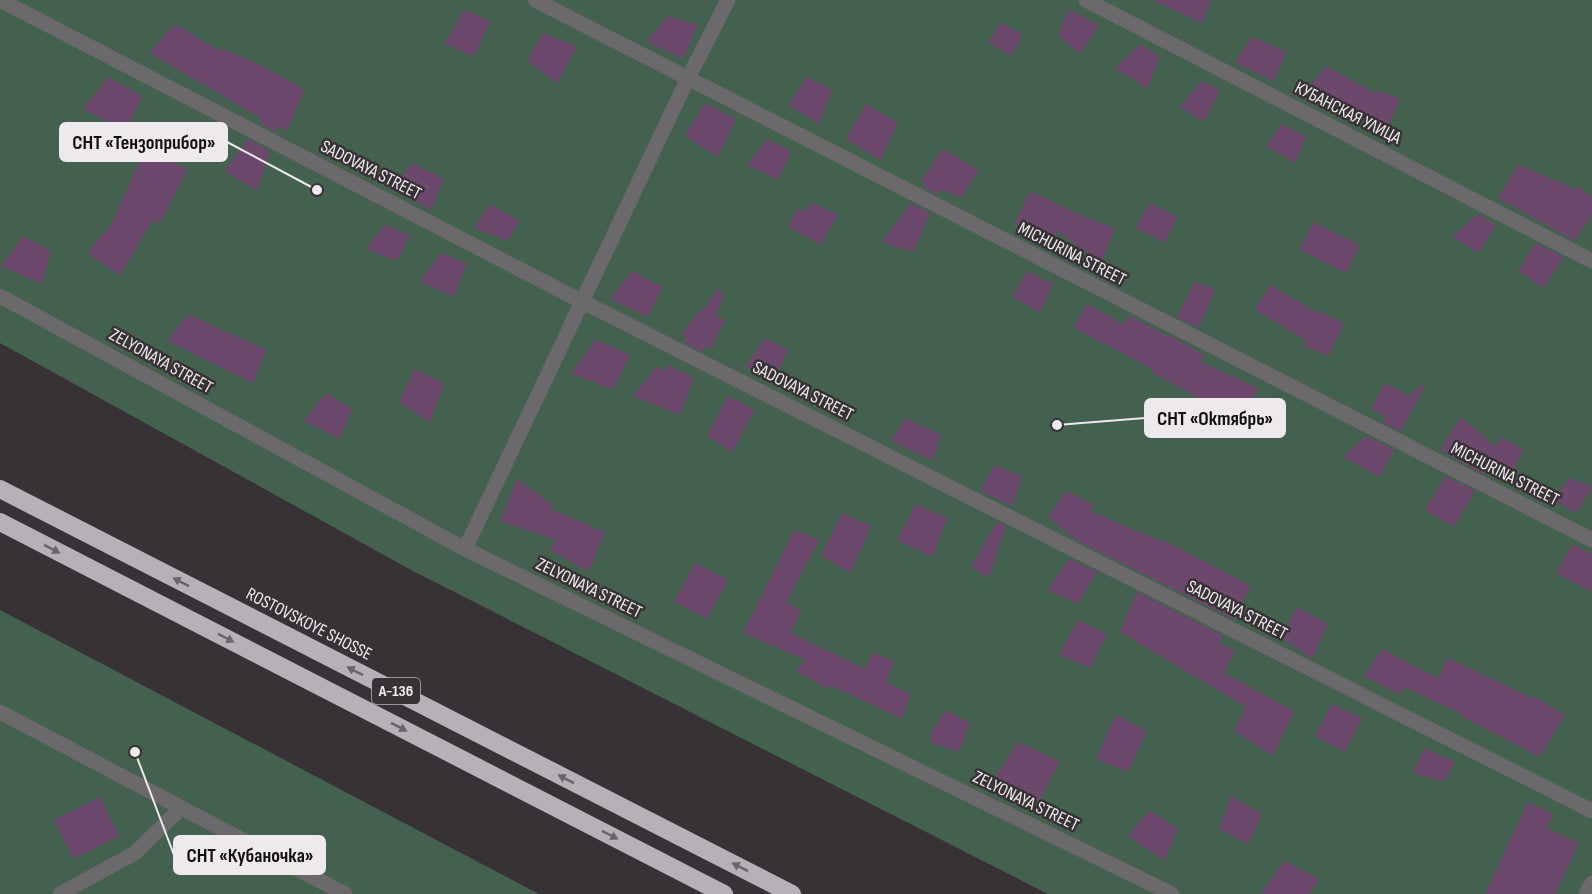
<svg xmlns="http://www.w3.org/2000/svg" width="1592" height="894" viewBox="0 0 1592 894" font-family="'Sofia Sans Condensed',sans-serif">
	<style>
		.green { fill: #44614f }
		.building { fill: #6c496c }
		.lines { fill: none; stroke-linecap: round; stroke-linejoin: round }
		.street { stroke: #6b696b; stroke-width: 15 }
		.highway { stroke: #b7b0b7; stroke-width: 18 }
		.oneway { fill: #6b646a }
		.labels { text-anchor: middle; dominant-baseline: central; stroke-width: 5; stroke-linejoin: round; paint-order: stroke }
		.shield { fill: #383237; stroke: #b7b2b6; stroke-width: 1.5 }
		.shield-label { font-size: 16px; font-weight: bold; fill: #ede9ec }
		.street-label { font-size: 18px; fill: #ede9ec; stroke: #383237 }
		.leader { fill: none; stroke: #ede9ec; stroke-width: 2 }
		.callout-dot { fill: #ede9ec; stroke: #383237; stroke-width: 2 }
		.callout { fill: #ede9ec; stroke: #ede9ec; stroke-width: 2 }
		.callout-label { font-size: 20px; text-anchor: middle; font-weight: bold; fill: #111 }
	</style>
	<rect width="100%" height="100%" fill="#383237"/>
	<g class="green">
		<polygon points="0,0 1592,0 1592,894 1048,894 413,571 0,343"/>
		<polygon points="0,610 539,894 0,894"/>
	</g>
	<g class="building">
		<polygon points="1152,0 1212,0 1202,23"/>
		<polygon points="465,9 490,22 474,56 444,44"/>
		<polygon points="1069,9 1099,26 1080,54 1058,35"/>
		<polygon points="668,16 698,25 683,59 646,41"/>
		<polygon points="1001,23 1022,34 1012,56 988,42"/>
		<polygon points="174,24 220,51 222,49 263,66 304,90 287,131 278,126 276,132 259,123 262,119 150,53"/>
		<polygon points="543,33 577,47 557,83 527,61"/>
		<polygon points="1252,37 1286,52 1274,81 1235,63"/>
		<polygon points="1140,44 1160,57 1147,89 1115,68"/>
		<polygon points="1326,66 1376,94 1378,90 1400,99 1388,128 1340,106 1338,111 1303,95"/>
		<polygon points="108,77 142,96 126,131 83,109"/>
		<polygon points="806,77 832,90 819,124 789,106"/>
		<polygon points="1202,81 1220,90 1204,122 1180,107"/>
		<polygon points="705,103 736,119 718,157 685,136"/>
		<polygon points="866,104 898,123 881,160 846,139"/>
		<polygon points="1281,124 1306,137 1295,163 1266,146"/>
		<polygon points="248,139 270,151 257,191 225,171"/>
		<polygon points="767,139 791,151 779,180 747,165"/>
		<polygon points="943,149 979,170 961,198 946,191 939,190 937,195 923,187 926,184 921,182"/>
		<polygon points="145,150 188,169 160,223 153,220 120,275 87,253 111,225"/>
		<polygon points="412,163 444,179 431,210 393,189"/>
		<polygon points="1518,165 1575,189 1577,186 1592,198 1592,214 1575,241 1498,198"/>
		<polygon points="1030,191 1089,219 1115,228 1101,263 1057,231 1052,242 1015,224"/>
		<polygon points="811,202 838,215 821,245 788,227 798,208 805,212"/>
		<polygon points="911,203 930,213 913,252 881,242"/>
		<polygon points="1150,203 1177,217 1165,243 1135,228"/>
		<polygon points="490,204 519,221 508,241 474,228"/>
		<polygon points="1478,214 1496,225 1479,253 1452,237"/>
		<polygon points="1313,222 1360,245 1346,273 1300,250"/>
		<polygon points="385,225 410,235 397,261 365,249"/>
		<polygon points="23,236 51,251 42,284 1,266"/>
		<polygon points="1536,243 1564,257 1543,288 1518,271"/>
		<polygon points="441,253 467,263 454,297 420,281"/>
		<polygon points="632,271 662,287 648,317 610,299"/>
		<polygon points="1027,271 1053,284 1040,313 1012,297"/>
		<polygon points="1195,281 1215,290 1199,328 1177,317"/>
		<polygon points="1270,285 1318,313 1319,311 1344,323 1328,356 1303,345 1305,340 1255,310"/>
		<polygon points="717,289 724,293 716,316 725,320 711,349 705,346 703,352 683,342 686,337 681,334 701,309 704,310"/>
		<polygon points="1087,304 1124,325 1129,315 1167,336 1168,334 1204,355 1200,362 1258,388 1240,427 1213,416 1217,408 1151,372 1152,369 1074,328"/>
		<polygon points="188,314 266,350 253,383 167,341"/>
		<polygon points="764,338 788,350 776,377 745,367"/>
		<polygon points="596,340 630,355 613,390 571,373"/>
		<polygon points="668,365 694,378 680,415 633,396 656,367 665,370"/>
		<polygon points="414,369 444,384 430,422 399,403"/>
		<polygon points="1385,383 1409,396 1423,384 1425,386 1401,431 1381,422 1386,417 1371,409"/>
		<polygon points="326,393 352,409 340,439 304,421"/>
		<polygon points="728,396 755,410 732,452 707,436"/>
		<polygon points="1461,417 1496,447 1501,437 1524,449 1511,475 1491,465 1485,475 1440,450"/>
		<polygon points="905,418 941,435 933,461 891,441"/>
		<polygon points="1366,436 1394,450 1380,477 1343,457"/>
		<polygon points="995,465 1022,476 1013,506 980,491"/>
		<polygon points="1445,476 1475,491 1454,527 1425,510"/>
		<polygon points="1570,478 1592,487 1576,513 1552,500"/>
		<polygon points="517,479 553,505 550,509 605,532 589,572 550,550 556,540 500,521"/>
		<polygon points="1066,491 1094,505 1090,511 1163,542 1164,540 1251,586 1233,619 1078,541 1048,517"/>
		<polygon points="916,504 947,518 933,557 897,540"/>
		<polygon points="842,513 871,526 851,573 821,556"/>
		<polygon points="997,522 1006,526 989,578 971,567"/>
		<polygon points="794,530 819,540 786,603 801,610 791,633 865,669 873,652 894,661 886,682 911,694 902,719 830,685 828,689 796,671 806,660 743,633"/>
		<polygon points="1572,544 1592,554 1592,592 1557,574"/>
		<polygon points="1070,559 1097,572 1078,604 1047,590"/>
		<polygon points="695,563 728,580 707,619 674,602"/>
		<polygon points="1137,592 1223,636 1219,643 1235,651 1224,673 1294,711 1273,756 1234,731 1246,707 1120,632"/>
		<polygon points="1297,607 1328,624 1312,659 1280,637"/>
		<polygon points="1078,620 1107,634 1090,668 1059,655"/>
		<polygon points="1382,649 1438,678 1448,658 1532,698 1533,696 1565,715 1540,757 1461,716 1462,714 1404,687 1400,695 1364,676"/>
		<polygon points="1332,704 1362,718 1345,752 1315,736"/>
		<polygon points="946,710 970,723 959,752 931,743 931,733"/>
		<polygon points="1116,715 1147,731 1128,772 1096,759"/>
		<polygon points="1017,742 1060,761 1039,802 995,778"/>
		<polygon points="1424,748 1455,762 1445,782 1413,773"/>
		<polygon points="1231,796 1262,814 1248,844 1219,829"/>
		<polygon points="100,797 119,836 73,859 54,820"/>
		<polygon points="1528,802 1553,814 1547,828 1579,843 1555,894 1485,894"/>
		<polygon points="1149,811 1178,828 1165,861 1128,836"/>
		<polygon points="1284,861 1319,879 1309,894 1261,894"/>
	</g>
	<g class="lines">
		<g class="street">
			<polyline points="0,0 581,301 1592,811"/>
			<polyline points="535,0 1592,540"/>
			<polyline points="1086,0 1592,261"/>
			<polyline points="0,296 465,549 1172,894"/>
			<polyline points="465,549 687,80 728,0"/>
			<polyline points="0,712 345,894"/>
			<polyline points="60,894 135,853 181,808"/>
			<polyline points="1586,894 1592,883"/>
		</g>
		<g class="highway">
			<polyline points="0,489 792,894"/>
			<polyline points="0,522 724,894"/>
		</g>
	</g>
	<defs><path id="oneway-solid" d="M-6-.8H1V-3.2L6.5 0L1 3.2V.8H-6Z" transform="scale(1.5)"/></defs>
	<g class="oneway">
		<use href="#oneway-solid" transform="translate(52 549) rotate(27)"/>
		<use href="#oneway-solid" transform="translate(181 582) rotate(-153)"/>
		<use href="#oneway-solid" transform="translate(226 638) rotate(27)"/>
		<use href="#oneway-solid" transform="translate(355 671) rotate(-153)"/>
		<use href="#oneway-solid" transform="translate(399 727) rotate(27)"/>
		<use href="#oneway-solid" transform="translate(566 779) rotate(-153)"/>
		<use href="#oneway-solid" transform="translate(610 835) rotate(27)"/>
		<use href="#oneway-solid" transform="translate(740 867) rotate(-153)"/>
	</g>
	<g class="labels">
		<rect class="shield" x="372" y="678" width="48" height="26" rx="4.5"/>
		<g class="shield-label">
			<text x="396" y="691">А-136</text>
		</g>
		<g class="street-label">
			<text transform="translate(1348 113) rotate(27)">КУБАНСКАЯ УЛИЦА</text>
			<text transform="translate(371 170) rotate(27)">SADOVAYA STREET</text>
			<text transform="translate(1072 254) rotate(27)">MICHURINA STREET</text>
			<text transform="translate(161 361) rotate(29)">ZELYONAYA STREET</text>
			<text transform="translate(803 391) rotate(27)">SADOVAYA STREET</text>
			<text transform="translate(1505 474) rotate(27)">MICHURINA STREET</text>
			<text transform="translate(589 588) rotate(26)">ZELYONAYA STREET</text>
			<text transform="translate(1237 610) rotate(27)">SADOVAYA STREET</text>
			<text transform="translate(309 624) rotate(27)">ROSTOVSKOYE SHOSSE</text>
			<text transform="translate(1026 801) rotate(26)">ZELYONAYA STREET</text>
		</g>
	</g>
	<path class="leader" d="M317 190L227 142M1057 425L1145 418M135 752L174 855"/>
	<g class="callout-dot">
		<circle cx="317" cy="190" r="6"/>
		<circle cx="1057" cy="425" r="6"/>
		<circle cx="135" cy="752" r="6"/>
	</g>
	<g class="callout">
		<rect x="60" y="123" width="167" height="38" rx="6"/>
		<rect x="1145" y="399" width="140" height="38" rx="6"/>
		<rect x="174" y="836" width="151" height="38" rx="6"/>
	</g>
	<g class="callout-label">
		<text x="144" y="149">СНТ «Тензоприбор»</text>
		<text x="1215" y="425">СНТ «Октябрь»</text>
		<text x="250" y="862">СНТ «Кубаночка»</text>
	</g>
</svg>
